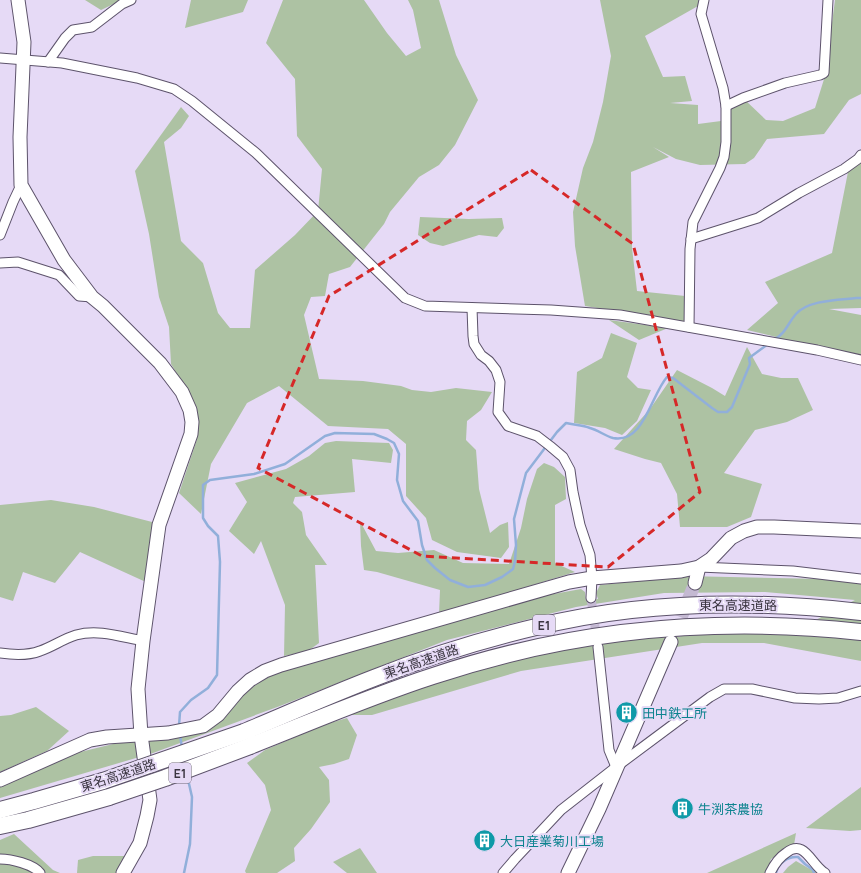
<svg xmlns="http://www.w3.org/2000/svg" width="861" height="873" viewBox="0 0 861 873" font-family="Manrope,'Noto Sans JP',sans-serif">
	<style>
		.green { fill: #adc2a3 }
		.lines { fill: none; stroke-linecap: round; stroke-linejoin: round }
		.stream { stroke: #91afda; stroke-width: 2.5 }
		.street-tunnel { stroke: #c4b9d2; stroke-width: 9; stroke-dasharray: 9 4.5; stroke-linecap: butt }
		.secondary-tunnel { stroke: #c4b9d2; stroke-width: 13; stroke-dasharray: 13 6; stroke-linecap: butt }
		.street-casing { stroke: #5d536b; stroke-width: 11 }
		.secondary-casing { stroke: #5d536b; stroke-width: 15 }
		.highway-casing { stroke: #5d536b; stroke-width: 18 }
		.street { stroke: #fff; stroke-width: 9 }
		.secondary { stroke: #fff; stroke-width: 13 }
		.highway { stroke: #fff; stroke-width: 16 }
		.highway-bridge-casing { stroke: #5d536b; stroke-width: 18; stroke-linecap: butt }
		.highway-bridge { stroke: #fff; stroke-width: 16 }
		.marked { fill: none; stroke: #d62828; stroke-width: 3; stroke-dasharray: 8 5; stroke-linejoin: round }
		.labels { text-anchor: middle; dominant-baseline: central; stroke-width: 4; stroke-linejoin: round; paint-order: stroke }
		.shield { fill: #e6daf6; stroke: #6e6677; stroke-width: 1 }
		.shield-label { font-size: 12px; font-weight: bold; fill: #3a3540 }
		.street-label { font-size: 13px; fill: #3a3540; stroke: #e6daf6 }
		.culture-label { font-size: 13px; fill: #0d838f; stroke: #e6daf6; text-anchor: start }
	</style>
	<rect width="100%" height="100%" fill="#e6daf6"/>
	<g class="green">
		<polygon points="85,0 122,0 101,10"/>
		<polygon points="191,0 248,0 243,12 185,28"/>
		<polygon points="283,0 364,0 387,33 406,56 421,48 413,10 408,0 439,0 456,55 478,100 455,145 439,165 419,177 390,212 384,224 350,267 329,274 325,296 311,297 304,315 319,379 363,381 401,386 412,390 431,392 456,388 492,392 481,410 467,421 466,440 476,450 479,489 490,533 500,525 508,522 509,547 501,558 457,552 432,540 426,518 406,496 406,444 388,429 328,426 279,386 247,403 211,464 201,514 179,493 197,439 195,404 171,364 169,327 159,297 149,234 135,171 181,107 189,116 181,128 164,142 181,241 203,263 218,313 230,328 250,328 255,270 295,235 318,211 322,169 297,136 295,79 266,43"/>
		<polygon points="600,0 699,0 698,6 645,36 663,77 685,76 692,101 670,103 698,105 698,124 721,121 721,98 744,99 766,120 783,121 815,108 825,76 835,0 861,0 861,94 849,100 824,134 767,139 754,158 745,164 700,165 676,159 653,147 669,157 631,172 632,248 637,291 685,296 685,322 585,306 575,246 573,212 583,168 593,142 603,102 611,56"/>
		<polygon points="861,161 861,308 829,309 861,315 861,364 782,340 776,337 747,330 778,303 765,282 832,253 848,172"/>
		<polygon points="420,217 469,219 502,218 504,228 497,237 479,235 443,246 430,243 418,235"/>
		<polygon points="609,320 668,328 639,340"/>
		<polygon points="611,333 637,343 627,377 638,388 651,390 637,421 622,435 605,428 574,423 577,372 602,358"/>
		<polygon points="747,347 762,374 781,378 798,378 813,410 787,422 755,430 724,473 762,484 751,517 727,527 680,527 677,494 661,463 645,459 614,449 650,409 677,370 712,388 725,396"/>
		<polygon points="336,441 389,443 393,450 391,463 352,459 355,492 295,497 293,503 302,512 306,535 327,565 315,565 319,643 308,651 284,656 285,605 261,541 254,554 229,531 247,502 235,483 286,469 309,456 325,443"/>
		<polygon points="544,463 554,467 565,477 566,499 555,505 555,563 575,572 439,614 440,590 377,572 364,570 361,546 360,521 376,551 398,553 434,550 463,563 509,564 521,528 527,499 537,469"/>
		<polygon points="51,500 94,507 156,523 148,583 80,552 55,583 23,572 13,601 0,597 0,505"/>
		<polygon points="684,576 823,579 861,583 861,661 764,643 702,643 521,671 372,715 349,715 461,673 574,644 713,629 788,634 855,600 765,592 664,593 576,607 447,640 280,706 153,753 0,798 0,787 68,755 113,744 206,732 247,691 269,675 537,597 581,589 585,592 586,601 598,599 596,593 600,585"/>
		<polygon points="36,707 69,731 47,751 0,772 0,716 11,715"/>
		<polygon points="347,718 357,735 349,759 334,764 319,767 329,780 330,802 311,829 294,848 295,861 277,873 246,873 245,871 271,810 265,785 247,763 265,750 323,725"/>
		<polygon points="861,787 861,830 850,831 806,828"/>
		<polygon points="796,833 794,845 771,859 767,873 707,873"/>
		<polygon points="14,834 53,870 60,873 0,873 0,840"/>
		<polygon points="360,848 377,873 347,873 333,862"/>
		<polygon points="93,856 127,856 118,873 77,873 78,860"/>
		<polygon points="796,861 817,873 783,873 788,867"/>
	</g>
	<g class="lines">
		<g class="stream">
			<path d="M774 340C787 332 787 324 796 314 808 300 838 300 856 298H861"/>
			<path d="M179 726 180 712 191 700 208 688 217 675 220 562 218 536 208 526 203 518V485L210 480 254 474 285 464 325 436 335 433 374 434 387 439 394 443 399 454 397 480 403 501 418 521 422 545 427 560 435 568 450 580 468 587 485 585 502 577 513 569 515 561 516 545 514 519 526 473 557 432 566 423C574 425 583 425 590 428 598 430 605 436 613 438 644 444 651 395 667 377L673 378 712 408 718 412H727L732 407 750 364 749 358 768 344"/>
			<polyline points="180,735 182,748"/>
			<polyline points="184,873 190,844 192,797 187,775"/>
			<path d="M776 873C778 863 788 856 798 857L805 864 813 870 814 873"/>
		</g>
		<polyline class="street-tunnel" points="591,598 597,641"/>
		<polyline class="secondary-tunnel" points="674,635 695,583"/>
		<defs>
			<g id="street">
				<polyline points="0,58 62,63 137,78 174,89 192,101 256,153 405,298 425,306 551,310 620,315 817,350 861,360"/>
				<polyline points="48,62 65,38 73,30 92,27 122,4 131,0"/>
				<polyline points="726,106 743,98 785,83 820,75 824,73 828,0"/>
				<polyline points="0,235 13,202 21,185"/>
				<polyline points="691,239 758,218 799,193 844,169 858,159 861,155"/>
				<polyline points="0,263 18,262 59,275 79,296 92,297"/>
				<polyline points="472,308 473,336 474,344 481,355 489,361 496,370 500,382 498,412 508,426 537,436 550,446 563,457 570,470 573,492 580,525 590,555 592,578 591,598"/>
				<polyline points="689,327 690,249 693,222 720,168 724,157 726,142 726,106 723,88 701,14 704,0"/>
				<polyline points="699,567 793,571 861,579"/>
				<polyline points="598,647 609,750 616,767"/>
				<path d="M0 653C13 655 27 656 40 651 52 647 63 639 76 635 99 629 121 637 143 641"/>
				<path d="M0 859C11 859 33 864 40 873"/>
				<polyline points="503,873 515,859 561,810 616,767 710,697 724,689 752,689 795,698 819,699 838,698 861,691"/>
				<path d="M770 873C774 865 778 858 786 853 805 838 811 865 825 873"/>
			</g>
			<g id="secondary">
				<polyline points="18,0 24,42 20,137 21,185 64,260 92,297 103,306 160,363 182,392 190,410 192,422 191,434 159,525 143,641 138,689 141,735 150,800 147,816 140,843 123,873"/>
				<polyline points="695,583 699,567"/>
				<polyline points="0,780 90,740 107,737 168,733 203,726 218,715 238,691 250,680 265,671 281,665 569,582 592,578 681,571 699,567 711,559 731,538 744,531 757,527 774,527 861,531"/>
				<polyline points="568,873 599,809 671,642"/>
			</g>
			<g id="highway">
				<path d="M244 732C287 714 330 695 374 678 426 657 481 640 536 627 640 601 755 600 861 612"/>
				<path d="M250 746C311 722 371 696 433 676 573 629 715 616 861 632"/>
				<polyline points="0,810 34,801 103,781"/>
				<polyline points="0,826 28,820 109,797"/>
			</g>
		</defs>
		<use href="#street" class="street-casing"/>
		<use href="#secondary" class="secondary-casing"/>
		<use href="#highway" class="highway-casing"/>
		<use href="#street" class="street"/>
		<use href="#secondary" class="secondary"/>
		<use href="#highway" class="highway"/>
		<defs>
			<g id="highway-bridge">
				<polyline points="103,781 244,732"/>
				<polyline points="109,797 165,778 250,746"/>
			</g>
		</defs>
		<use href="#highway-bridge" class="highway-bridge-casing"/>
		<use href="#highway-bridge" class="highway-bridge"/>
	</g>
	<path class="marked" d="M531 170 633 244 700 492 608 567 422 556 258 468 329 296Z"/>
	<defs>
		<symbol id="building-disc" viewBox="-11 -11 22 22"><circle r="9.5" fill="#0f9aa8" stroke="#e6daf6"/><path d="M-4-6H4V6H1V3H-1V6H-4ZM-2.5-4.3h1.7v1.8h-1.7ZM.8-4.3h1.7v1.8H.8ZM-2.5-1h1.7V.8h-1.7ZM.8-1h1.7V.8H.8Z" fill="#fff"/></symbol>
	</defs>
	<g fill-rule="evenodd">
		<use href="#building-disc" x="614" y="700" width="25" height="25"/>
		<use href="#building-disc" x="670" y="796" width="25" height="25"/>
		<use href="#building-disc" x="472" y="828" width="25" height="25"/>
	</g>
	<g class="labels">
		<g class="shield">
			<rect x="533" y="615" width="22" height="20" rx="3"/>
			<rect x="169" y="763" width="22" height="20" rx="3"/>
		</g>
		<g class="shield-label">
			<text x="544" y="625">E1</text>
			<text x="180" y="773">E1</text>
		</g>
		<g class="street-label">
			<text x="738" y="605">東名高速道路</text>
			<text transform="translate(421 661) rotate(-19)">東名高速道路</text>
			<text transform="translate(118 775) rotate(-18)">東名高速道路</text>
		</g>
		<g class="culture-label">
			<text x="642" y="713">田中鉄工所</text>
			<text x="698" y="809">牛渕茶農協</text>
			<text x="500" y="841">大日産業菊川工場</text>
		</g>
	</g>
</svg>
